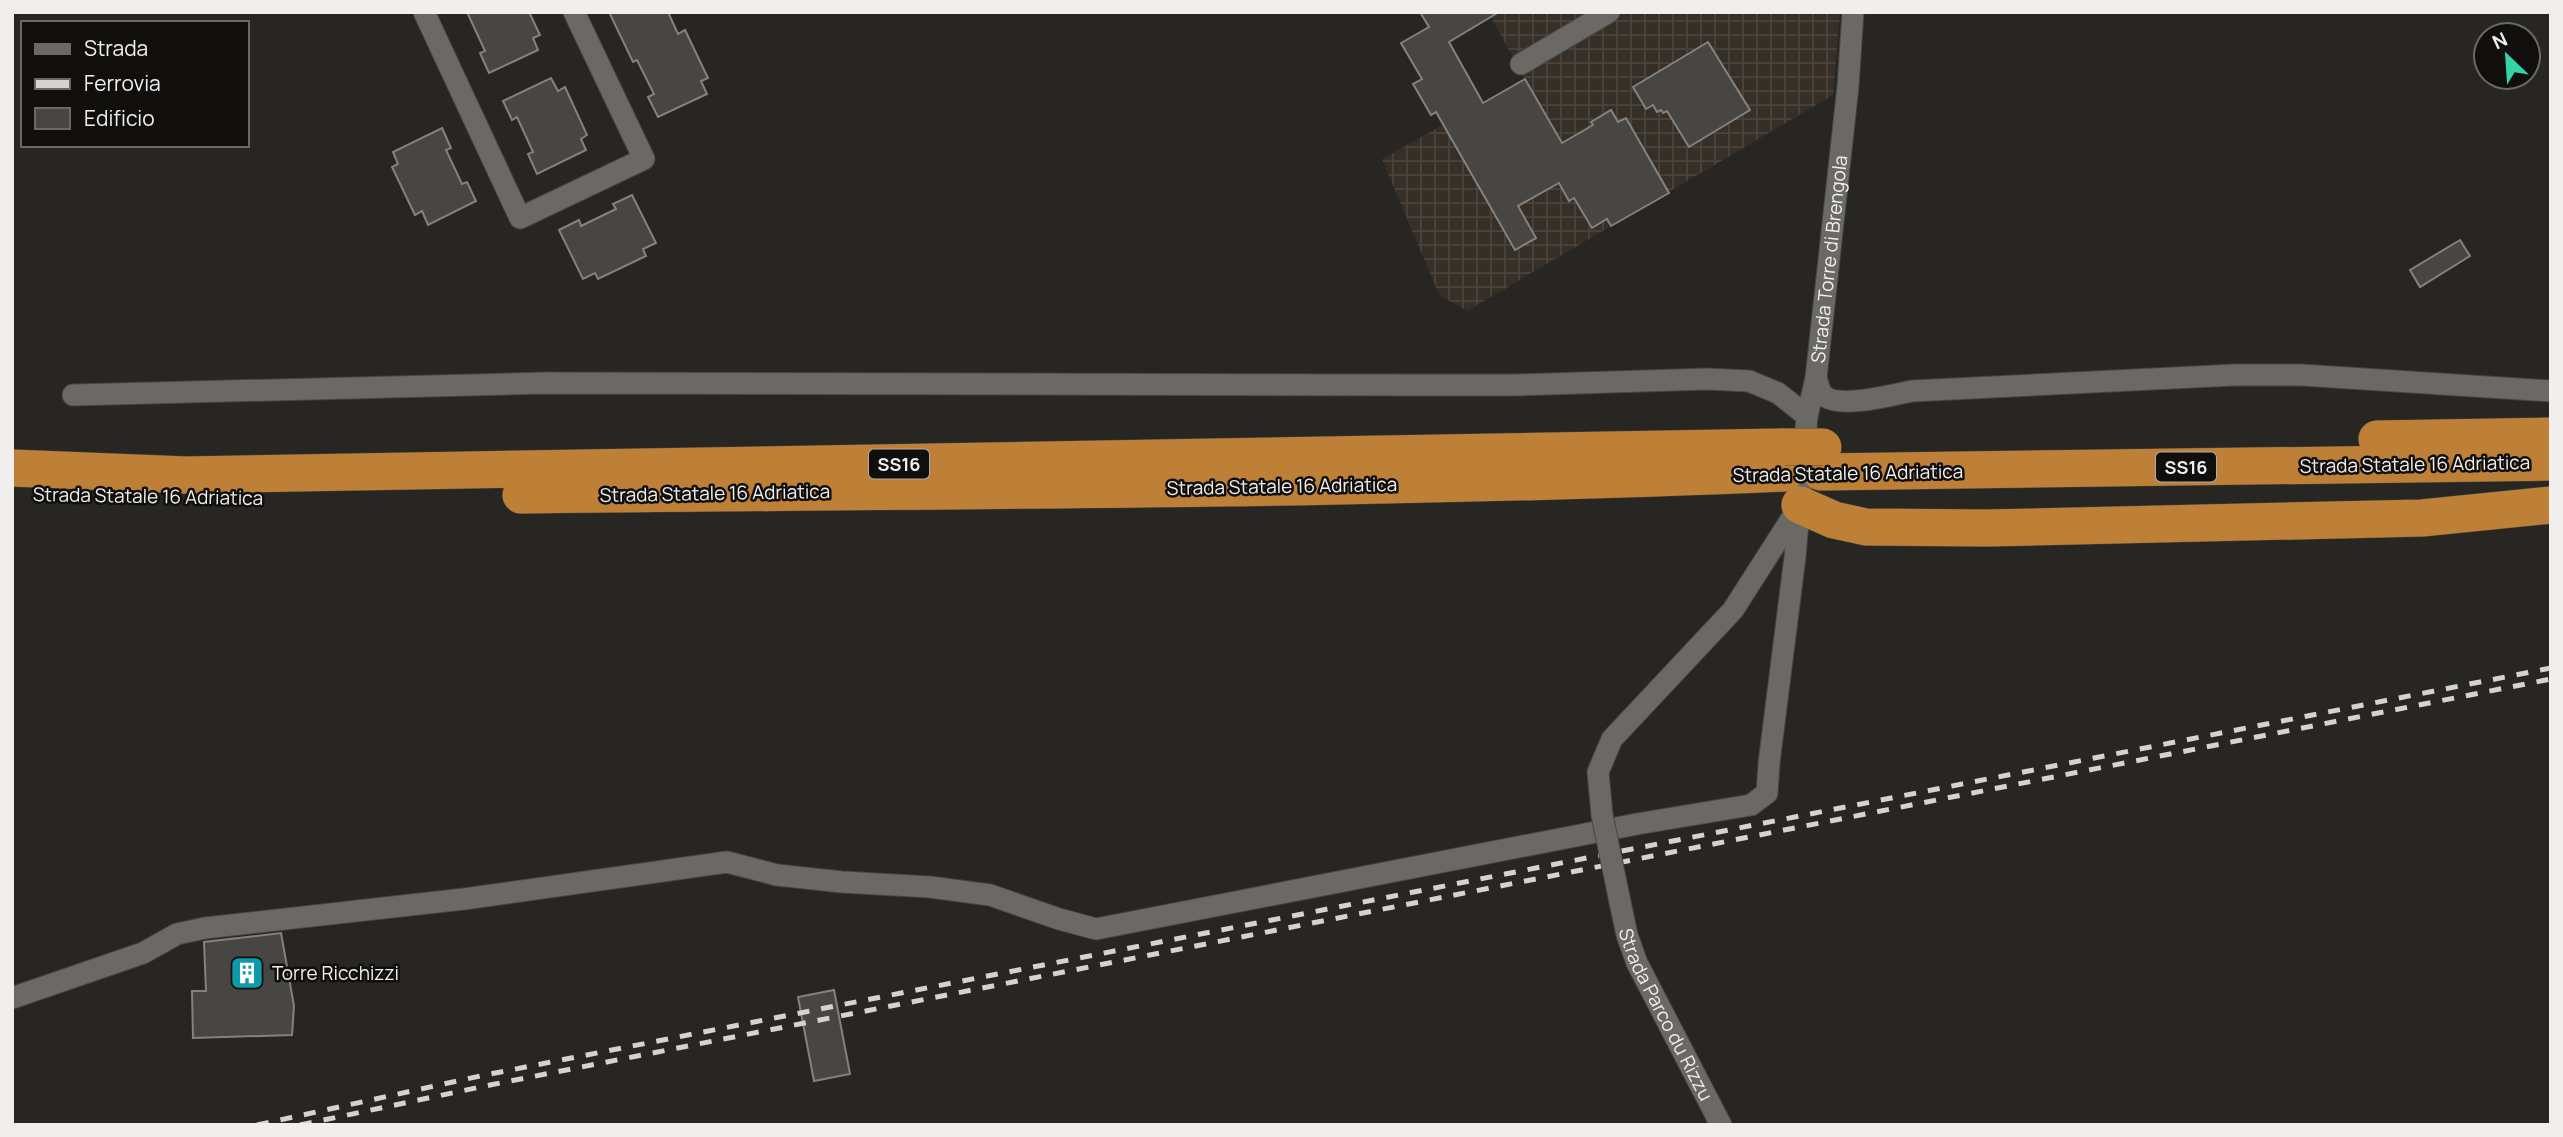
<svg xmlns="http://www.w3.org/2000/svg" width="2563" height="1137" viewBox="0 0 2563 1137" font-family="Manrope,sans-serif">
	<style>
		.industrial { fill: url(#industrial-grid) }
		.building { fill: #484643; stroke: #84827f; stroke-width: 2 }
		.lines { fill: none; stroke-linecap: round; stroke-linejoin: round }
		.minor-casing { stroke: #474543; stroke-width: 23 }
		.trunk-casing { stroke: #474543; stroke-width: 38 }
		.minor { stroke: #6b6966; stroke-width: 21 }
		.trunk { stroke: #be8036; stroke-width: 37 }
		.rail { stroke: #d4d3d1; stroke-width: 5; stroke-dasharray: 12 12; stroke-linecap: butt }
		.minor-bridge-casing { stroke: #474543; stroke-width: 23; stroke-linecap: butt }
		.trunk-bridge-casing { stroke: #474543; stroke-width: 38; stroke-linecap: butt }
		.minor-bridge { stroke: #6b6966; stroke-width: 21 }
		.trunk-bridge { stroke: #be8036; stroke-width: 37 }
		.labels { text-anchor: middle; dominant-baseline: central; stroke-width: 5; stroke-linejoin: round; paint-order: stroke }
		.shield { fill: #100f0e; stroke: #adacaa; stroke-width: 2 }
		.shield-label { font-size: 18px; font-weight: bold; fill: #f0efed }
		.street-label { font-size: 19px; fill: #f0efed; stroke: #100f0e }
		.poi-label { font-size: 19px; fill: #f0efed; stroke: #100f0e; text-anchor: start }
	</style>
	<defs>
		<pattern id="industrial-grid" width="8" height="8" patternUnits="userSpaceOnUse" patternTransform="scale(1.75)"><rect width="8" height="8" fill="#352f27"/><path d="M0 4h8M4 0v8" fill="none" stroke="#49433c"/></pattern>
	</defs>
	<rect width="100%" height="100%" fill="#282623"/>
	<g class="industrial">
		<polygon points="1488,12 1594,12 1514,59"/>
		<polygon points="1622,12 1840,12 1833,95 1467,311 1439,295 1382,159 1525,79 1521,71"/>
	</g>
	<g class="building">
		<polygon points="467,12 529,12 540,35 533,38 538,50 489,73 480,53 485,51"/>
		<polygon points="609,12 668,12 678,34 685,30 708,78 701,81 707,94 658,117 648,97 654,94 637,60 633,62"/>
		<polygon points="1420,12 1499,12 1449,42 1483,103 1525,79 1562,143 1593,125 1591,122 1611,110 1618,122 1626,118 1669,193 1611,226 1607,219 1592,228 1574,198 1569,201 1559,183 1518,206 1536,238 1515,250 1436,112 1431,115 1413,84 1422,79 1401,43 1429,27"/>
		<polygon points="1708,42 1750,110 1689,147 1667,111 1663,113 1661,110 1657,112 1653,105 1646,109 1633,87"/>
		<polygon points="551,78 558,91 565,87 587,135 581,139 586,150 537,174 528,154 533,152 517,117 512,120 503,101"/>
		<polygon points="442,128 451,148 446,150 462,184 467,182 476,201 428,225 422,211 415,215 392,167 398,164 393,152"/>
		<polygon points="632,195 656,243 643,249 646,256 598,279 595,273 583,279 559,230 579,220 581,226 616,209 613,204"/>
		<polygon points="2460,240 2470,256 2420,287 2410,270"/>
		<polygon points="281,933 294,1006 292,1035 193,1038 192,991 206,991 204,942"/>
		<polygon points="834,990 850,1074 814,1081 798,997"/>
	</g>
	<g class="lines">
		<defs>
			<g id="minor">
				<polyline points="424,12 520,218 644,159 574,12"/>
				<polyline points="1521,64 1609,12"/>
				<path d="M1816 378C1818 383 1819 390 1822 394 1836 410 1893 395 1912 391L2234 375H2302L2551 391"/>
				<polyline points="73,395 545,383 1403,385 1516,385 1707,379 1749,381 1778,393 1807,416"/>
				<polyline points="1602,815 1598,772 1612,739 1733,610 1797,510"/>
				<path id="s1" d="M1620 902 1627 935 1637 963 1721 1125"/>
				<path id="s2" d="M12 998 143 953 177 934 205 928 464 899 727 862 777 875 842 882 930 887 990 895 1059 919 1096 929 1637 824 1751 805 1767 793 1769 763 1795 557 1807 416 1816 378 1848 86 1853 12"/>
			</g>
			<g id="trunk">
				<polyline points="2377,439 2551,436"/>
				<polyline points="12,468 186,475 1785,447"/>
				<polyline points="1821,472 2551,462"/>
				<path d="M521 495C942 490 1364 491 1785 473"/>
				<polyline points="1800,505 1834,520 1866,527 1987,528 2422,518 2551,505"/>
			</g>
		</defs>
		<use href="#minor" class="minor-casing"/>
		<use href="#trunk" class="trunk-casing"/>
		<use href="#minor" class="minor"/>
		<use href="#trunk" class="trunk"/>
		<g class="rail">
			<polyline points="257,1125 480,1076 2551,668"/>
			<polyline points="300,1125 490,1085 2551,679"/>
		</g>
		<defs>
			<polyline id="minor-bridge" points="1602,815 1620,902"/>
			<polyline id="trunk-bridge" points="1785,447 1823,447"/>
		</defs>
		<use href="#minor-bridge" class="minor-bridge-casing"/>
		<use href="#trunk-bridge" class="trunk-bridge-casing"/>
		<use href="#minor-bridge" class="minor-bridge"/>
		<use href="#trunk-bridge" class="trunk-bridge"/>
	</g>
	<defs>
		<symbol id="building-square" viewBox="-11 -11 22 22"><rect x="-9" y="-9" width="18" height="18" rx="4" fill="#0f9aa8" stroke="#100f0e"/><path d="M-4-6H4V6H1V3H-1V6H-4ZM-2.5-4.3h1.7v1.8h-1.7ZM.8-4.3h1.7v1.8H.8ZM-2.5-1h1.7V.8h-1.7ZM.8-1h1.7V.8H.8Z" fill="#fff"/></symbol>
	</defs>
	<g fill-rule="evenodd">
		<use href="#building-square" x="228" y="954" width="38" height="38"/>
	</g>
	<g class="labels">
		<g class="shield">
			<rect x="869" y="449.5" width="60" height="29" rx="5"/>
			<rect x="2156" y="452.5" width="60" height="29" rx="5"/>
		</g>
		<g class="shield-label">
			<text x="899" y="464">SS16</text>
			<text x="2186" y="467">SS16</text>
		</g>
		<g class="street-label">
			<text stroke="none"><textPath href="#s2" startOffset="2334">Strada Torre di Brengola</textPath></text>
			<text transform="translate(2415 464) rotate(-1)">Strada Statale 16 Adriatica</text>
			<text transform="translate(1848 473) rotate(-1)">Strada Statale 16 Adriatica</text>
			<text transform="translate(1282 486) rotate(-1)">Strada Statale 16 Adriatica</text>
			<text transform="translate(715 493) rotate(-1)">Strada Statale 16 Adriatica</text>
			<text transform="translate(148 496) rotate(1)">Strada Statale 16 Adriatica</text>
			<text stroke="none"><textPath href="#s1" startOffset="122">Strada Parco du Rizzu</textPath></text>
		</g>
		<g class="poi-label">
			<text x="272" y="973">Torre Ricchizzi</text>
		</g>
	</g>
	<rect width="2563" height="1137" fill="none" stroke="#f0efed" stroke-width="28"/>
	<rect x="21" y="21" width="228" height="126" fill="#100f0e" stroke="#6a6967" stroke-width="2"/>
	<rect x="35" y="44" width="35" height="10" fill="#6b6966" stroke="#6a6967" stroke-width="2"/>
	<text x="84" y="56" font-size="21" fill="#f0efed">Strada</text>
	<rect x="35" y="79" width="35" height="10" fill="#d4d3d1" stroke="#6a6967" stroke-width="2"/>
	<text x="84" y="91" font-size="21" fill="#f0efed">Ferrovia</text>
	<rect x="35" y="108" width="35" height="21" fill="#484643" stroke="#6a6967" stroke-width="2"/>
	<text x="84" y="126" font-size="21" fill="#f0efed">Edificio</text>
	<g transform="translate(2507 56) rotate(335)"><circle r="33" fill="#100f0e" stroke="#6a6967" stroke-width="2"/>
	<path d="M0-5L12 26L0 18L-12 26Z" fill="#35d4a7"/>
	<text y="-10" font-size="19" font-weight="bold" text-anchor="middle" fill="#f0efed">N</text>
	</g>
</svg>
